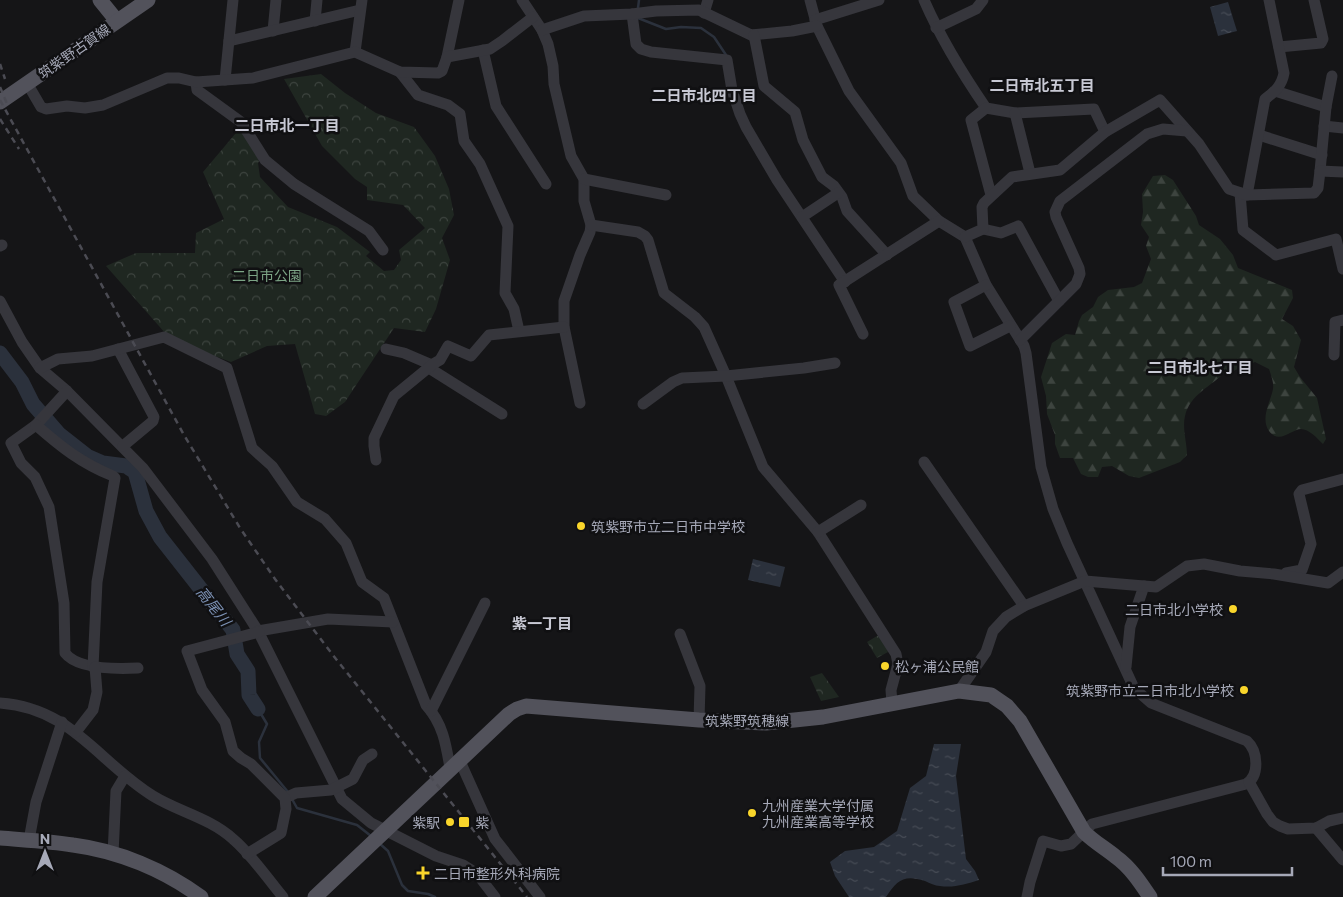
<svg xmlns="http://www.w3.org/2000/svg" width="1343" height="897" viewBox="0 0 1343 897" font-family="Commissioner,'Noto Sans JP',sans-serif">
	<style>
		.forest { fill: url(#forest-firs) }
		.park { fill: url(#park-crowns) }
		.water { fill: url(#water-ripples) }
		.lines { fill: none; stroke-linecap: round; stroke-linejoin: round }
		.stream { stroke: #2b313c; stroke-width: 2.5 }
		.river { stroke: #2b313c; stroke-width: 15 }
		.minor { stroke: #36363c; stroke-width: 11 }
		.major { stroke: #52525b; stroke-width: 15 }
		.rail { stroke: #4b4b53; stroke-width: 2.5; stroke-dasharray: 6 5; stroke-linecap: butt }
		.poi-dot { fill: #f9d52b; stroke: #101012; stroke-width: 2 }
		.labels { text-anchor: middle; dominant-baseline: central; stroke-width: 5; stroke-linejoin: round; paint-order: stroke }
		.street-label { font-size: 14px; fill: #a6a9b8; stroke: #101012 }
		.park-label { font-size: 14px; fill: #7ca485; stroke: #101012 }
		.poi-label { font-size: 14px; fill: #a6a9b8; stroke: #101012; text-anchor: start }
		.neighbourhood-label { font-size: 15px; font-weight: bold; fill: #c8c9d4; stroke: #101012 }
		.water-label { font-size: 15px; font-style: italic; fill: #7c91b4; stroke: #101012 }
	</style>
	<defs>
		<pattern id="forest-firs" width="22" height="20" patternUnits="userSpaceOnUse" patternTransform="scale(1.25)"><rect width="22" height="20" fill="#1f2721"/><path d="M5 1l3.5 6h-7zM16 11l3.5 6h-7z" fill="#3d443f"/></pattern>
		<pattern id="park-crowns" width="20" height="18" patternUnits="userSpaceOnUse" patternTransform="scale(1.25)"><rect width="20" height="18" fill="#1f2721"/><path d="M2 6a3 3 0 1 1 6 0M12 15a3 3 0 1 1 6 0" fill="none" stroke="#3d443f"/></pattern>
		<pattern id="water-ripples" width="26" height="14" patternUnits="userSpaceOnUse" patternTransform="scale(1.25)"><rect width="26" height="14" fill="#2b313c"/><path d="M2 4q2-2 4 0t4 0M15 11q2-2 4 0t4 0" fill="none" stroke="#474c56"/></pattern>
	</defs>
	<rect width="100%" height="100%" fill="#151517"/>
	<path class="forest" d="M1165 175 1173 180 1196 216 1199 225 1220 239 1233 255 1238 268 1292 290 1293 298 1282 319 1293 326 1301 340 1294 367 1300 377 1317 398 1326 439 1323 444C1317 438 1309 429 1301 429 1292 429 1279 445 1269 431 1260 418 1271 401 1273 389 1274 382 1271 375 1269 369L1255 362 1233 371H1226C1211 387 1190 394 1185 416 1182 428 1187 443 1187 455L1180 462 1139 478 1129 476 1112 466 1102 467 1098 477H1088L1081 474 1073 458H1060L1055 444V435L1047 414 1046 396 1041 377 1052 343 1066 334 1075 335 1079 321 1082 315 1093 307 1098 297 1108 290 1134 287 1142 283 1151 259 1146 246 1149 237 1141 225 1143 212 1142 194 1153 176Z"/>
	<g class="park">
		<polygon points="321,74 345,93 376,113 414,127 435,156 449,189 454,215 442,238 450,260 436,309 425,332 394,328 345,402 326,416 315,414 295,344 267,346 231,362 201,351 166,334 106,266 136,253 195,253 196,233 224,219 203,172 241,127 261,158 258,163 260,177 288,207 337,227 370,252 366,256 384,271 394,270 401,260 399,250 425,228 403,205 367,200 367,187 355,179 322,146 284,79"/>
		<polygon points="881,635 888,652 877,658 867,642 877,636"/>
		<polygon points="822,673 839,697 821,701 810,677"/>
	</g>
	<g class="water">
		<polygon points="1228,2 1237,31 1218,36 1210,7"/>
		<polygon points="753,559 785,567 780,587 748,580"/>
		<path d="M934 744H961L956 776 966 859 975 871 979 880C966 884 954 888 940 886 935 886 930 883 925 881 904 874 897 880 886 897H849L835 876 830 862 845 851 874 847 897 831 910 788 926 776Z"/>
	</g>
	<g class="lines">
		<g class="stream">
			<polyline points="638,8 639,0"/>
			<polyline points="638,18 666,29 681,27 701,28 714,37 726,55"/>
			<polyline points="258,709 267,724 259,742 260,758 288,792"/>
			<polyline points="292,799 297,808 357,825 371,836"/>
			<polyline points="379,843 388,851 402,885 408,891 428,894 435,897"/>
		</g>
		<polyline class="river" points="0,353 22,382 33,404 59,434 87,456 103,463 126,466 135,472 146,511 160,537 233,630 237,654 248,671 249,695 258,709"/>
		<g class="minor">
			<polyline points="522,0 542,30 548,44 553,66 554,84 571,156 584,179 584,201 591,225 590,232 580,255 564,301 564,327 580,403"/>
			<path d="M810 0 817 26 849 91 901 163 913 196 939 221 965 237 986 285 1024 346 1026 353 1041 467 1053 509 1067 543 1134 688 1151 703 1247 741C1258 751 1260 776 1246 784L1092 824 1071 844 1061 846 1043 841 1030 882 1027 897"/>
			<path d="M924 0C941 39 962 73 986 108L1015 113 1094 109 1105 132"/>
			<polyline points="704,13 708,0"/>
			<polyline points="632,14 636,44 641,49 651,52 727,60 732,90 740,114 746,127 777,180 845,282"/>
			<polyline points="815,20 879,0"/>
			<polyline points="315,21 317,0"/>
			<polyline points="936,28 976,9 983,0"/>
			<polyline points="542,30 584,16 632,14 656,11 699,10 751,35 792,31 817,26"/>
			<polyline points="273,31 276,0"/>
			<polyline points="754,35 764,86 795,112 803,140 822,177 834,186 842,197 847,211 887,255"/>
			<polyline points="229,41 360,10"/>
			<polyline points="1279,47 1321,43 1323,39 1314,0"/>
			<polyline points="483,50 496,106 546,184"/>
			<polyline points="355,52 362,0"/>
			<polyline points="447,57 459,0"/>
			<polyline points="400,72 418,95 448,105 460,114 464,141 480,164 508,226 505,293 514,309 519,331"/>
			<polyline points="225,80 233,0"/>
			<polyline points="196,82 197,90 241,122 265,160 294,184 369,231 383,250"/>
			<polyline points="27,83 41,107 46,109 67,106 85,108 103,105 167,78 179,78 196,82 253,78 355,52 400,72 438,73 442,71 447,57 490,49 502,41 533,17"/>
			<polyline points="1275,91 1326,107"/>
			<polyline points="986,108 971,120 991,195"/>
			<polyline points="1015,113 1030,173"/>
			<polyline points="1324,126 1343,128"/>
			<polyline points="1259,135 1322,155"/>
			<polyline points="1320,171 1326,107 1332,76"/>
			<polyline points="584,179 666,195"/>
			<polyline points="1240,193 1243,230 1276,255 1336,239 1343,269"/>
			<path d="M1247 195 1265 99C1275 92 1282 85 1284 73L1269 0"/>
			<polyline points="802,217 838,193"/>
			<polyline points="591,225 638,232 645,236 648,240 664,293 695,317 704,327 726,376 763,467 818,532 896,654 898,664 891,690 892,703"/>
			<polyline points="983,229 1001,233 1018,226 1059,301"/>
			<polyline points="965,237 983,229 982,207 984,203 1012,177 1060,170 1105,132 1160,100 1199,144 1229,189 1247,195 1314,193 1318,188 1320,171 1343,172"/>
			<polyline points="0,246 2,245"/>
			<polyline points="986,285 954,302 970,346 1010,326"/>
			<polyline points="0,301 22,342 40,368 67,391 143,468 212,559 258,631 342,799 371,823 436,856 463,865 471,870 478,875 495,897"/>
			<polyline points="863,334 839,285 939,221"/>
			<polyline points="1020,340 1076,284 1080,274 1079,268 1056,217 1055,212 1060,201 1147,134 1163,129 1187,131"/>
			<polyline points="118,349 154,417 153,421 123,446"/>
			<polyline points="386,349 404,353 432,365"/>
			<polyline points="1334,355 1335,322 1343,320"/>
			<path d="M40 368 58 359 92 356 164 337 227 368 252 448 272 466 297 502 325 519 346 543 362 582 384 598 426 705C443 724 446 744 450 768"/>
			<polyline points="429,368 502,414"/>
			<path d="M67 391 36 425 11 443 21 463 35 477 49 507 64 603 65 653C78 670 118 669 138 668"/>
			<polyline points="643,404 673,382 682,378 726,376 804,368 835,363"/>
			<path d="M36 425C61 447 81 463 113 476L115 478 97 582 93 667"/>
			<polyline points="376,460 374,446 374,438 394,396 433,364 440,360 448,346 471,356 489,335 564,327"/>
			<polyline points="924,462 1024,606"/>
			<polyline points="818,532 861,505"/>
			<polyline points="1286,573 1302,570 1311,544 1299,494 1302,490 1343,479"/>
			<polyline points="258,631 328,619 393,622"/>
			<polyline points="680,634 700,686 699,720"/>
			<polyline points="1126,667 1130,627 1144,586"/>
			<polyline points="959,691 986,652 993,631 1006,617 1024,606 1085,581 1156,587 1187,566 1204,564 1240,571 1274,574 1328,583 1343,572"/>
			<path d="M0 703C72 708 98 762 153 796 179 812 210 818 233 839 252 855 267 878 283 897"/>
			<polyline points="431,711 485,603"/>
			<polyline points="76,732 93,710 97,692 95,667"/>
			<polyline points="459,759 495,839 540,897"/>
			<polyline points="1249,782 1267,814 1273,822 1280,826 1288,829 1316,828 1329,821 1343,818"/>
			<polyline points="285,798 296,793 331,790 353,779 363,760 372,754"/>
			<polyline points="1316,828 1343,860"/>
			<polyline points="29,840 36,802 62,722"/>
			<polyline points="113,854 116,791 125,776"/>
			<polyline points="247,854 281,833 286,809 285,798 251,764 241,758 233,751 225,722 202,690 187,651 259,632"/>
		</g>
		<g class="major">
			<polyline points="100,0 117,21"/>
			<polyline points="0,102 148,0"/>
			<path d="M0 838C24 840 49 841 73 845 119 851 164 870 201 897"/>
			<path d="M315 897 509 714 517 709 526 706 699 720 766 723 823 717 959 691 991 695 1007 706 1020 721 1084 832C1094 842 1105 848 1116 857 1130 867 1140 882 1150 897"/>
		</g>
		<g class="rail">
			<polyline points="0,64 5,79"/>
			<polyline points="0,87 8,106"/>
			<polyline points="0,100 184,435 240,528 275,579 336,659 527,897"/>
			<polyline points="0,119 19,149"/>
		</g>
	</g>
	<g class="poi-dot">
		<circle cx="581" cy="526" r="5"/>
		<circle cx="1233" cy="609" r="5"/>
		<circle cx="885" cy="666" r="5"/>
		<circle cx="1244" cy="690" r="5"/>
		<circle cx="752" cy="813" r="5"/>
		<circle cx="450" cy="822" r="5"/>
		<rect x="458" y="816" width="12" height="12" rx="2.5"/>
		<path d="M420.5 865.5h5v5h5v5h-5v5h-5v-5h-5v-5h5z"/>
	</g>
	<g class="labels">
		<g class="street-label">
			<text transform="translate(74 51) rotate(-35)">筑紫野古賀線</text>
			<text x="747" y="720">筑紫野筑穂線</text>
		</g>
		<g class="park-label">
			<text x="267" y="275">二日市公園</text>
		</g>
		<g class="poi-label">
			<text x="591" y="526">筑紫野市立二日市中学校</text>
			<text x="1223" y="609" text-anchor="end">二日市北小学校</text>
			<text x="895" y="666">松ヶ浦公民館</text>
			<text x="1234" y="690" text-anchor="end">筑紫野市立二日市北小学校</text>
			<text x="762" y="805">九州産業大学付属<tspan x="762" dy="16">九州産業高等学校</tspan></text>
			<text x="440" y="822" text-anchor="end">紫駅</text>
			<text x="475" y="822">紫</text>
			<text x="434" y="873">二日市整形外科病院</text>
		</g>
		<g class="neighbourhood-label">
			<text x="1042" y="85">二日市北五丁目</text>
			<text x="704" y="95">二日市北四丁目</text>
			<text x="287" y="125">二日市北一丁目</text>
			<text x="1200" y="367">二日市北七丁目</text>
			<text x="542" y="623">紫一丁目</text>
		</g>
		<g class="water-label">
			<text transform="translate(214 606) rotate(52)">高尾川</text>
		</g>
	</g>
	<g transform="translate(45 852)" stroke="#101012" stroke-width="4" paint-order="stroke">
	<path d="M0-4L9 19L0 12L-9 19Z" fill="#a6a9b8"/>
	<text y="-8" font-size="14" font-weight="bold" text-anchor="middle" fill="#a6a9b8">N</text>
	</g>
	<path d="M1163 867v8h129v-8" fill="none" stroke="#a6a9b8" stroke-width="2.5"/>
	<text x="1170" y="867" font-size="15" fill="#a6a9b8" stroke="#101012" stroke-width="4" paint-order="stroke">100 m</text>
</svg>
